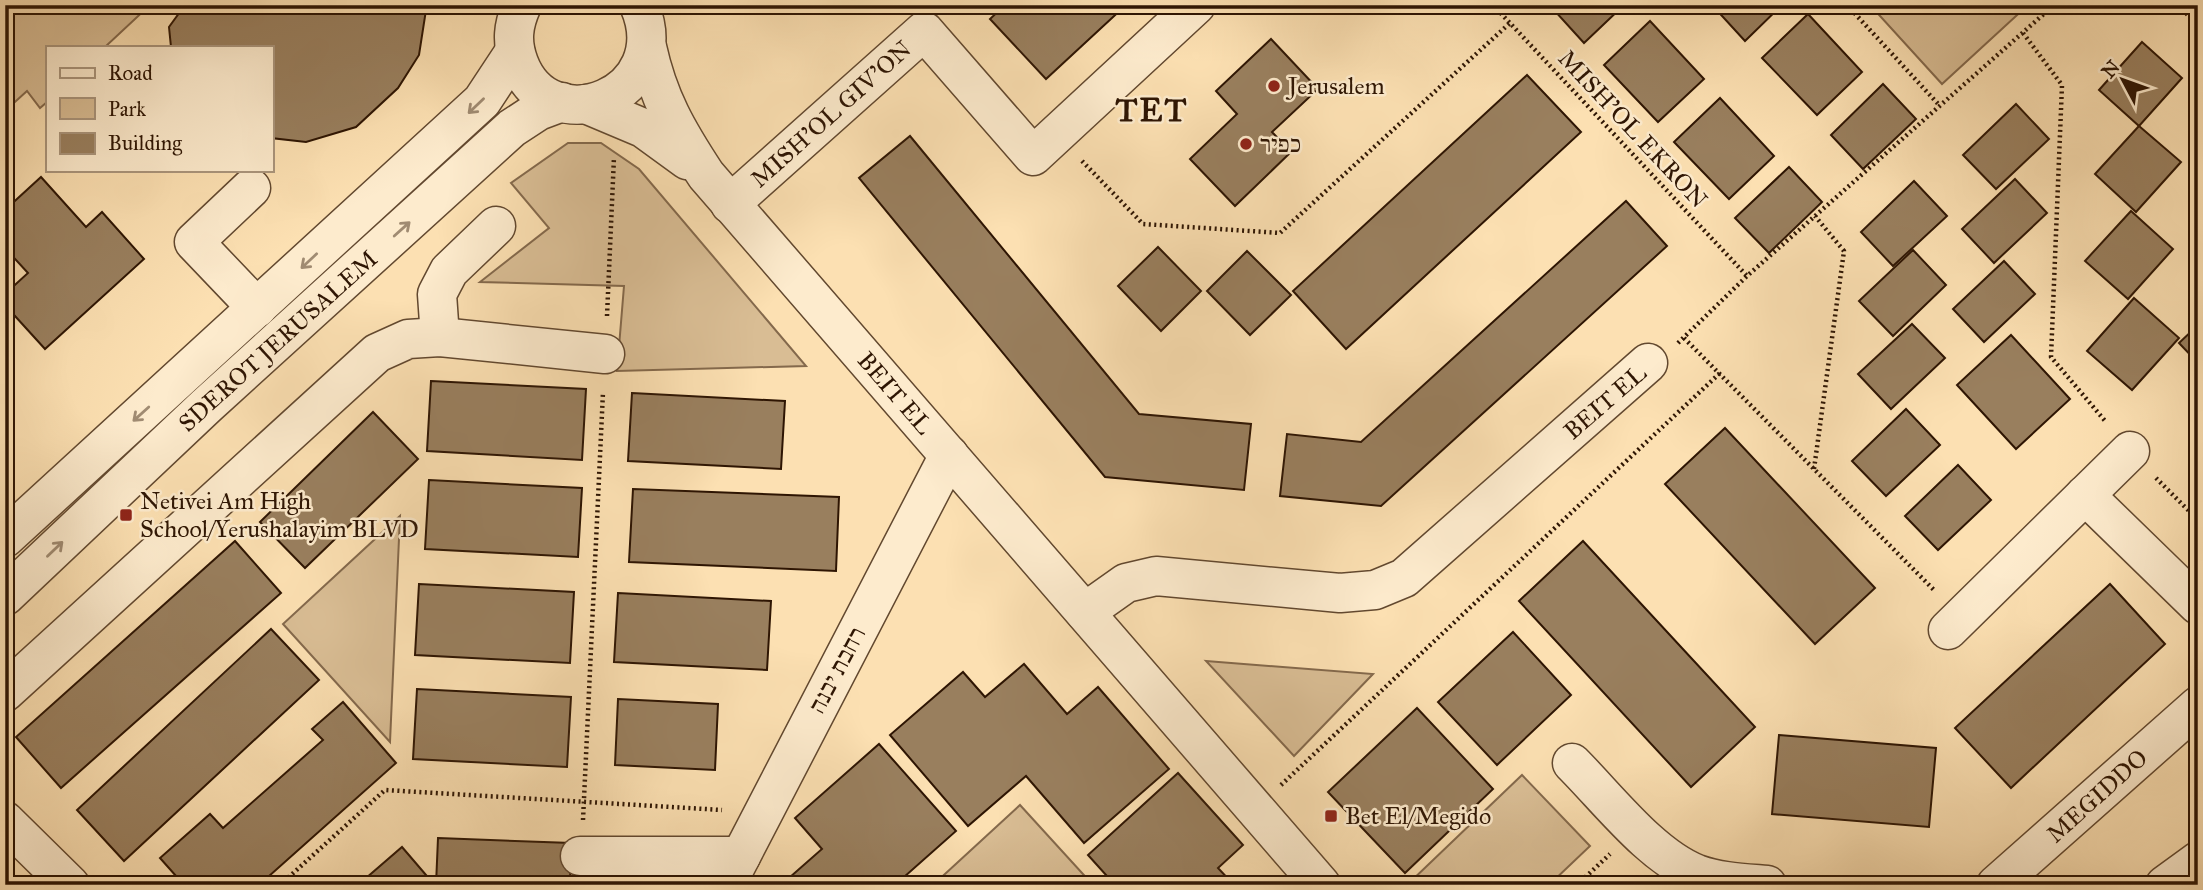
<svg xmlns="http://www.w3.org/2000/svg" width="2203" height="890" viewBox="0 0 2203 890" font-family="'IM FELL Great Primer','Frank Ruhl Libre',serif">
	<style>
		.green { fill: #d9bd94; stroke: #84694c; stroke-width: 2 }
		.building { fill: #997f5e; stroke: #2e1503; stroke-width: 2 }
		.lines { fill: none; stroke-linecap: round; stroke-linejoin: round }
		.minor-casing { stroke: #62482f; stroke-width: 41 }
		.path { stroke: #2e1503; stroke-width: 4.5; stroke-dasharray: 2 3.5; stroke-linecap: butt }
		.minor { stroke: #fdebcd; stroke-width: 38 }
		.oneway { stroke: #a08b72 }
		.poi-dot { fill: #8f2418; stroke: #fdebcd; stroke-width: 2.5 }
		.labels { text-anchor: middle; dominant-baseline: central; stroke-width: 5; stroke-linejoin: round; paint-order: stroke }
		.poi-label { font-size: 24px; fill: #2e1503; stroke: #fdebcd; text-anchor: start }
		.street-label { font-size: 24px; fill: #2e1503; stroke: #fdebcd }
		.district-label { font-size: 32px; font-weight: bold; letter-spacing: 2px; fill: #2e1503; stroke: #fdebcd }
	</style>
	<rect width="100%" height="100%" fill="#fce0b2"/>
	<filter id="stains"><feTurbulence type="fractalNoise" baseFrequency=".00286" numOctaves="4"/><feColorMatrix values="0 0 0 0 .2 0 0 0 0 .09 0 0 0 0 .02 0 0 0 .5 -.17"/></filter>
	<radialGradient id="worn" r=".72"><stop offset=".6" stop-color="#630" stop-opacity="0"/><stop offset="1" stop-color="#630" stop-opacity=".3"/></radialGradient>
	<g class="green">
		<polygon points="5,5 150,5 105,47 47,47 47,102 40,108 27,91 5,111"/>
		<polygon points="1870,5 2028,5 1942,84"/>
		<polygon points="568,143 601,143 639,169 806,366 617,371 624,286 480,282 549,228 511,183"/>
		<polygon points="400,516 390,742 283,624"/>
		<polygon points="1206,661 1373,674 1294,756"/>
		<polygon points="1522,775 1590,846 1549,885 1407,885"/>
		<polygon points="1020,805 1093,885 933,885"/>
	</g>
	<g class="building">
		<polygon points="185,5 426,5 426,10 419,55 398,88 356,127 306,142 271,138 271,47 171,47 169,27"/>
		<polygon points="1005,5 1126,5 1046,79 990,19"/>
		<polygon points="1556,5 1624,5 1584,43 1553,9"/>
		<polygon points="1712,5 1782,5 1745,41"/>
		<polygon points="1808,14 1862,72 1817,115 1762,58"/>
		<polygon points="1650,21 1704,79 1658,122 1604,65"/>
		<polygon points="1271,39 1318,89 1272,132 1291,152 1235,206 1190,159 1237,114 1216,91"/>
		<polygon points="2142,42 2182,78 2139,126 2099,90"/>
		<polygon points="1527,75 1581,132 1346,349 1293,291"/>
		<polygon points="1883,84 1916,119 1863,169 1831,135"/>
		<polygon points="1720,98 1774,156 1729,199 1674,142"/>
		<polygon points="2016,104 2049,139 1996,189 1963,155"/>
		<polygon points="2139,126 2181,162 2136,212 2095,174"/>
		<polygon points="910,136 1139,414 1251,424 1244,490 1105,477 859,178"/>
		<polygon points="1789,167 1822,202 1769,253 1735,218"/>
		<polygon points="41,177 86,227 102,212 144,259 45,349 5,305 5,294 28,273 5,248 5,210"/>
		<polygon points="2015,179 2047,213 1994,263 1962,229"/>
		<polygon points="1914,181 1947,216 1893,266 1861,232"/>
		<polygon points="1626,201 1667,246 1381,506 1280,496 1287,434 1361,442"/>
		<polygon points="2131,211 2173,249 2128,299 2085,261"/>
		<polygon points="1158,247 1201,291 1161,331 1118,286"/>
		<polygon points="1913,250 1946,285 1893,336 1859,301"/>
		<polygon points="1247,251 1291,295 1250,335 1207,291"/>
		<polygon points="2004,261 2035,294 1984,342 1953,309"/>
		<polygon points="2134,298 2179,338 2132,390 2087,351"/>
		<polygon points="1912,324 1945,358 1891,409 1858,374"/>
		<polygon points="2198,325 2198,363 2179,343"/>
		<polygon points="2011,335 2070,399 2016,449 1957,385"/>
		<polygon points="431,381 586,389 582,460 427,451"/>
		<polygon points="632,393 785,401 781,469 628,461"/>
		<polygon points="1906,409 1940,445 1886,496 1852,461"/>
		<polygon points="373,412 418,459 305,568 260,522"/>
		<polygon points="1725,428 1875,588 1815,644 1665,484"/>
		<polygon points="1958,465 1991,500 1938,550 1905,516"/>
		<polygon points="429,480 582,488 578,557 425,549"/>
		<polygon points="633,489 839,497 836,571 629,562"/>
		<polygon points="235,541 281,593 61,788 16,737"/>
		<polygon points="1583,541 1755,727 1691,787 1519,601"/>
		<polygon points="419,584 574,592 570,663 415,655"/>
		<polygon points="2110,584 2165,644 2011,788 1955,728"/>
		<polygon points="618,593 771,601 767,670 614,662"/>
		<polygon points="271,629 319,680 124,861 77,810"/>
		<polygon points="1513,632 1571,695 1497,765 1438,702"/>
		<polygon points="1024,664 1067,714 1098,687 1169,769 1084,843 1026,776 968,826 890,735 963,672 985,697"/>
		<polygon points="417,689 571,697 567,767 413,759"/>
		<polygon points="618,699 718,704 715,770 615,765"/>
		<polygon points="343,702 396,763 259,885 184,885 160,858 210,814 223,828 323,740 312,729"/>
		<polygon points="1417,708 1493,789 1405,873 1328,792"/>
		<polygon points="1779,735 1936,748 1929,827 1772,814"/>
		<polygon points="879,744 956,831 895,885 781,885 822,849 795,818"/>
		<polygon points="1178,773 1243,845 1218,868 1234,885 1115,885 1088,855"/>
		<polygon points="438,838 571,843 570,885 436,885"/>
		<polygon points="402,847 426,875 415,885 358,885"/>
	</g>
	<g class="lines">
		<defs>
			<g id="minor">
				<path d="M522 5C513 25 511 42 519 63 550 145 678 95 639 5"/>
				<path d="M647 47C658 98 677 131 706 175L1321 885"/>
				<polyline points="586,104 643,128 687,160"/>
				<polyline points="251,188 194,242 257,308"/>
				<polyline points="730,204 924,31 1033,156 1196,5"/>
				<polyline points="440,337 437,294 449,271 496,226"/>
				<polyline points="2085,495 2198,605"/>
				<polyline points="5,538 482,101 515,51"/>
				<polyline points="5,596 206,406 512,128 538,111 562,102"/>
				<polyline points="1085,612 1126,583 1156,576 1340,593 1375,590 1404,578 1648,363"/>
				<polyline points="1948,630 2130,451"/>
				<polyline points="5,692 377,353 408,339 440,337 605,354"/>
				<path d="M1572 763C1608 799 1651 856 1697 874 1719 882 1743 883 1767 885"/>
				<polyline points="5,821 70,885"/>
				<polyline points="580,856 741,856"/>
				<polyline points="726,885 949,455"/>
				<polyline points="1996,885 2198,706"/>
				<polyline points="2165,885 2198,861"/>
			</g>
		</defs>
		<use href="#minor" class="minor-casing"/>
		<g class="path">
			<polyline points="1493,5 1747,276"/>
			<polyline points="1847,5 1940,106"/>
			<polyline points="2179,5 2198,27"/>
			<polyline points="2023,33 2062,85 2051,357 2106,422"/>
			<polyline points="2198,90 2198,121"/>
			<polyline points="1082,161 1143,224 1280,233 1510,23"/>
			<polyline points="607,316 614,157"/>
			<polyline points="1684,338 1935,591"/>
			<polyline points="1678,343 1747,276 2054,5"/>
			<polyline points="1814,469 1844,251 1815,216"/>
			<polyline points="2156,478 2198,520"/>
			<polyline points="1281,785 1720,373"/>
			<polyline points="583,820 603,392"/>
			<polyline points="280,885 385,790 722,810"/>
			<polyline points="1577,885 1610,854"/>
		</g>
		<use href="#minor" class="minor"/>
	</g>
	<defs><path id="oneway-shaft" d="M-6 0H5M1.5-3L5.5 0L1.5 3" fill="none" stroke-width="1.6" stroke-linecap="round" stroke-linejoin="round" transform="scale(1.75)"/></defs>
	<g class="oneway">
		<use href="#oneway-shaft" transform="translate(476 106) rotate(136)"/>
		<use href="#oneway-shaft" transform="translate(402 229) rotate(-42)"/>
		<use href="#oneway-shaft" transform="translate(309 261) rotate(137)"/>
		<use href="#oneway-shaft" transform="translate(141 414) rotate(138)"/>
		<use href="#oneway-shaft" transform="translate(55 549) rotate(-44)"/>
	</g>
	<g class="poi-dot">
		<circle cx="1274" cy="86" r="7"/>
		<circle cx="1246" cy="144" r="7"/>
		<rect x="119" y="508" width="14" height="14" rx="3.5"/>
		<rect x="1324" y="809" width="14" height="14" rx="3.5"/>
	</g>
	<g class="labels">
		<g class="poi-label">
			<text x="1288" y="86">Jerusalem</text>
			<text x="1260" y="144">כפיר</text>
			<text x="140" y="501">Netivei Am High<tspan x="140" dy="28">School/Yerushalayim BLVD</tspan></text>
			<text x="1345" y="816">Bet El/Megido</text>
		</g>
		<g class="street-label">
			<text transform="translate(831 114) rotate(-42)">MISH'OL GIV'ON</text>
			<text transform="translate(1633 129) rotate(47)">MISH'OL EKRON</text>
			<text transform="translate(278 341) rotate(-42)">SDEROT JERUSALEM</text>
			<text transform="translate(895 393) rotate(49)">BEIT EL</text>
			<text transform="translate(1605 402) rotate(-41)">BEIT EL</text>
			<text transform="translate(837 670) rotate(-62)">רחבת יבנה</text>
			<text transform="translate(2097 796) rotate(-42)">MEGIDDO</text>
		</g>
		<g class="district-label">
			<text x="1152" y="110">TET</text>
		</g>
	</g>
	<rect width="2203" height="890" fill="none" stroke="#fce0b2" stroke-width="28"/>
	<rect x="7" y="7" width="2189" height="876" fill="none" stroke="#2e1503" stroke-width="3.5"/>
	<rect x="14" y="14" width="2175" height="862" fill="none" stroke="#2e1503" stroke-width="2"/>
	<rect x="46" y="46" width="228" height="126" fill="#fdebcd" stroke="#aa957c" stroke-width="2"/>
	<rect x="60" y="68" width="35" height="10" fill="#fdebcd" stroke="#aa957c" stroke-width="2"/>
	<text x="108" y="80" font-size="21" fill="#2e1503">Road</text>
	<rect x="60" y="98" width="35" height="21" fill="#d9bd94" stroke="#aa957c" stroke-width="2"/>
	<text x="108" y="116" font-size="21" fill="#2e1503">Park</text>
	<rect x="60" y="133" width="35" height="21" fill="#997f5e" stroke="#aa957c" stroke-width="2"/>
	<text x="108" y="150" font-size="21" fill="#2e1503">Building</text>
	<g transform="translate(2123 80) rotate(311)" stroke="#fdebcd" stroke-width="5" paint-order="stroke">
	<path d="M0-5L12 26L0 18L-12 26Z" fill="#2e1503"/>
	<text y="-10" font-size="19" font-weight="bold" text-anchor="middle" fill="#2e1503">N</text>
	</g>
	<rect width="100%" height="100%" filter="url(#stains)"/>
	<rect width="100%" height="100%" fill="url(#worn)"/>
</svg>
